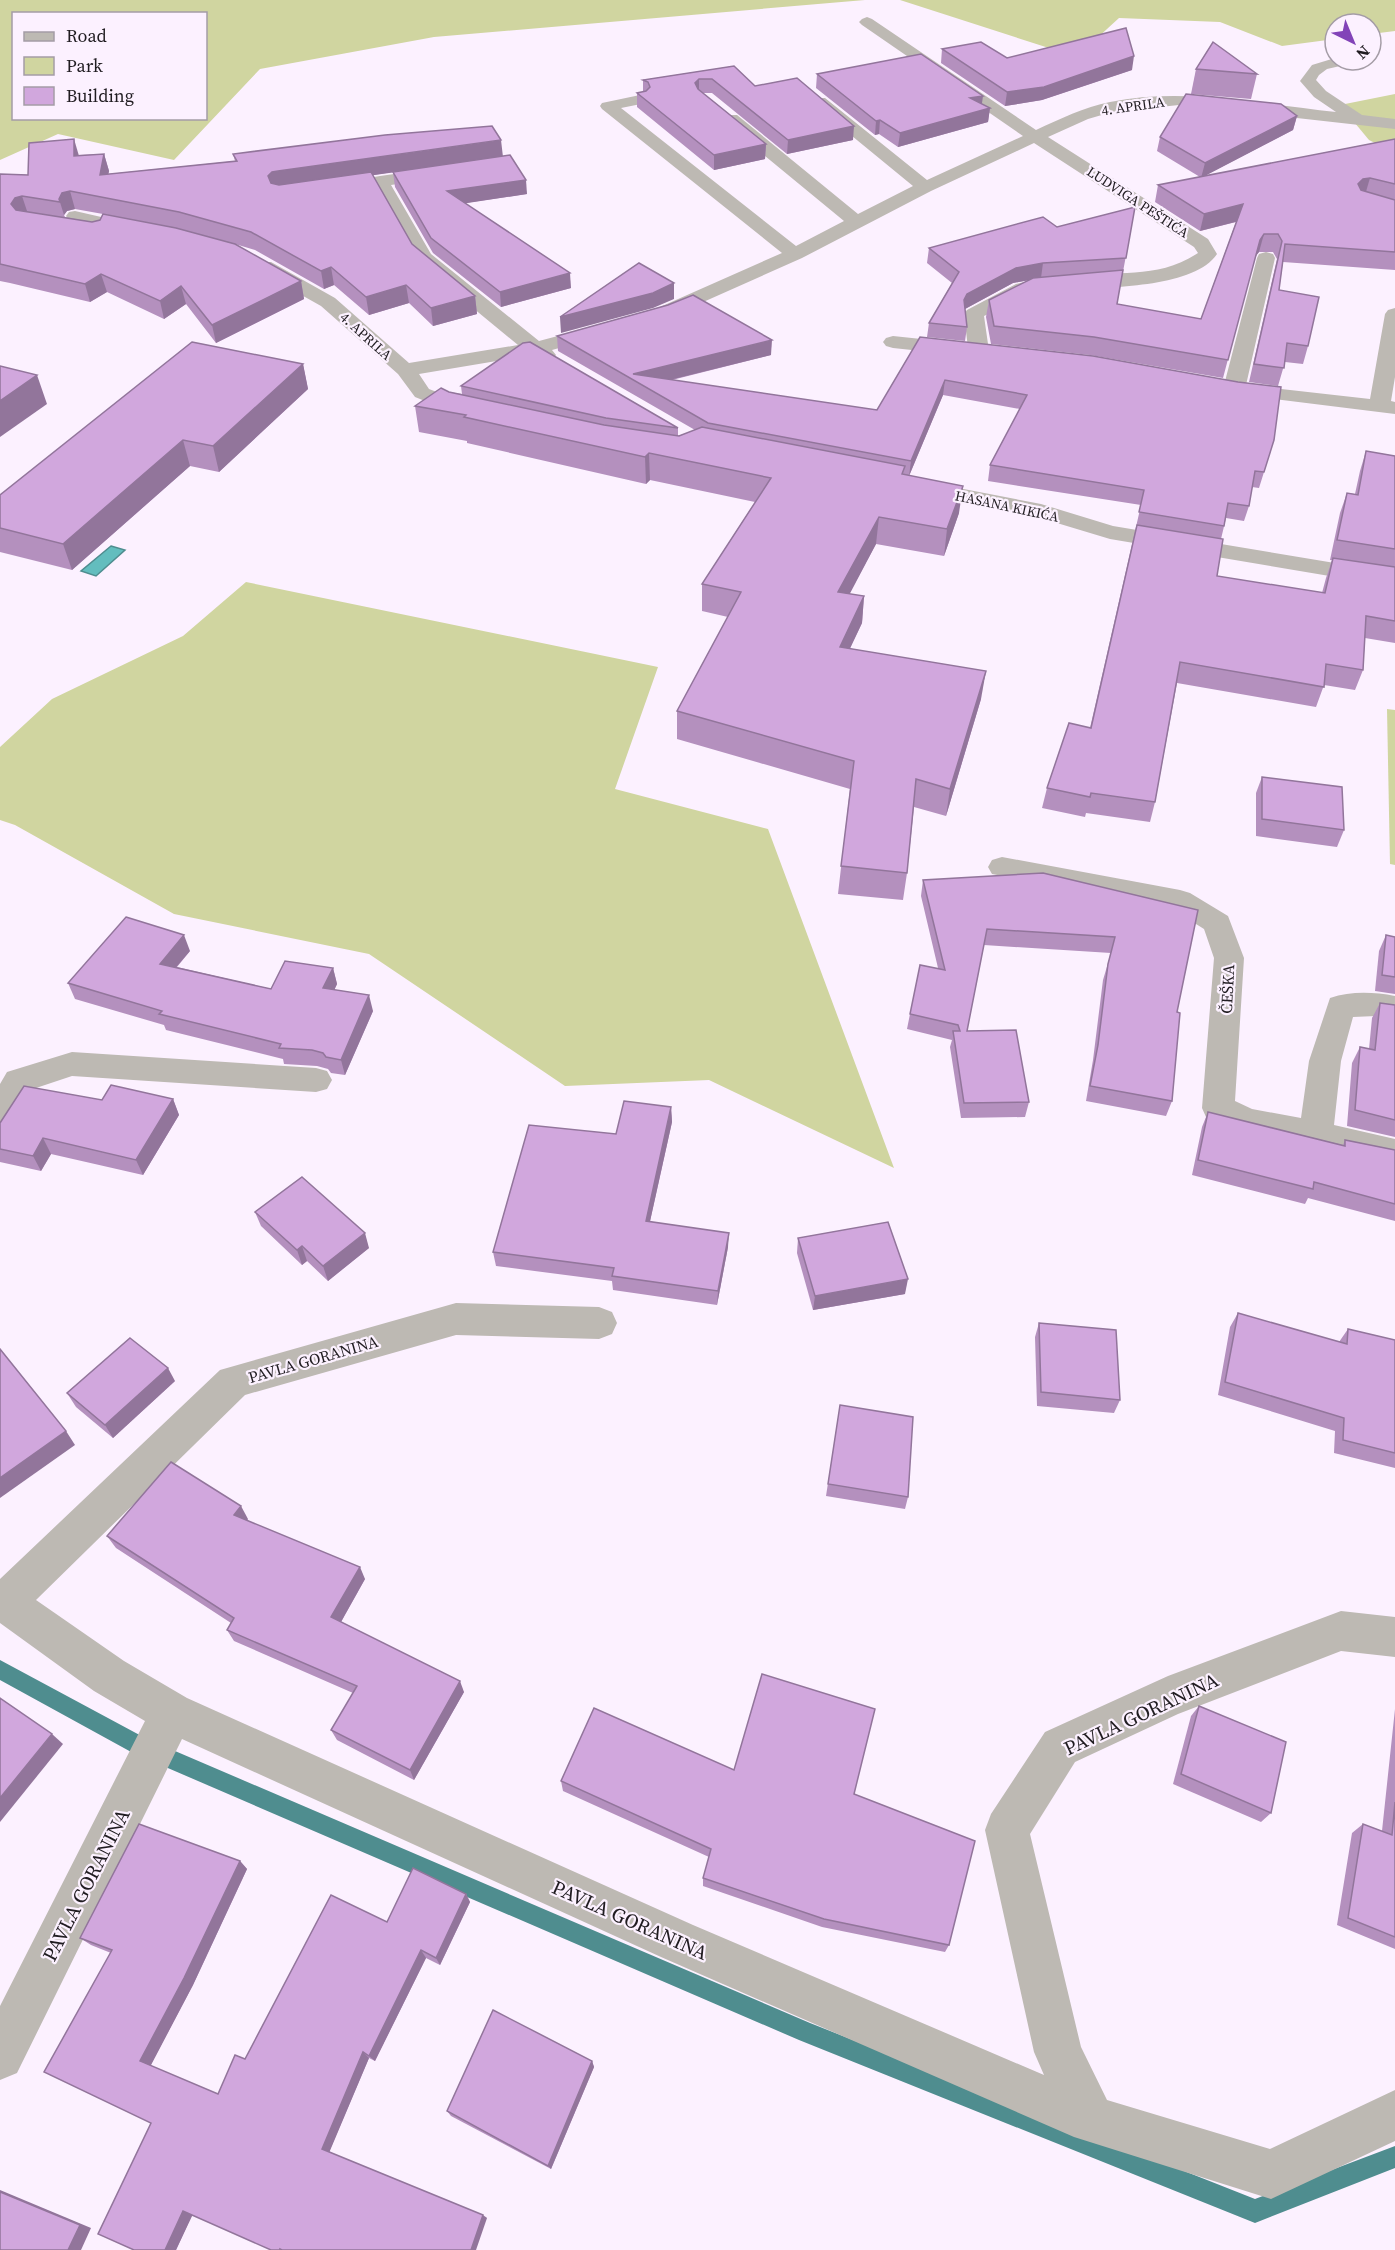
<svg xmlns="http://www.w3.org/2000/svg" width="1395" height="2250" viewBox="0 0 1395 2250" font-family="'Source Serif 4',serif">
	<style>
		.green { fill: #d0d5a0; fill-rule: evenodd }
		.water { fill: #63bdbe; stroke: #4f8d8f; stroke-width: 1.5 }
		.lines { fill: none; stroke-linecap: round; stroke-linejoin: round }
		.stream { fill: #4f8d8f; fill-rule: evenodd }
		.minor { fill: #bdb9b3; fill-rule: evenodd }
		.wall { fill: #b490be; fill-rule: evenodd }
		.shaded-wall { fill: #92759b }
		.building { fill: #d1a7dd; stroke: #92759b; stroke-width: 1.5 }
		.labels { text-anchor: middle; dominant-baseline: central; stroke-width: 4.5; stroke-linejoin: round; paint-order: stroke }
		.far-street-label { font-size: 14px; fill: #201c21; stroke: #fcf1ff }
		.street-label { font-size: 16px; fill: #201c21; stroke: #fcf1ff }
		.near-street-label { font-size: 20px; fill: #201c21; stroke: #fcf1ff }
	</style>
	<rect width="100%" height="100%" fill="#fcf1ff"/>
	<g class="green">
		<path d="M0 0H865L434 37 260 69 174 160 58 134 0 160ZM14 14H206V118H14Z"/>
		<polygon points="900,0 1395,0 1395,31 1371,34 1371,24 1335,24 1335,39 1282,46 1220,22 1119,18 1095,40 1052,49"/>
		<polygon points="1395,94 1395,153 1369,140 1340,105"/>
		<polygon points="246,582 658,667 615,789 768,829 894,1168 709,1080 565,1086 369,954 174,914 15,825 0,820 0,747 52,699 183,636"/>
		<polygon points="1387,709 1395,710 1395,865 1390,864"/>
	</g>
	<polygon class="water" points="111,546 125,550 96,576 81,571"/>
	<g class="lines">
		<polygon class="stream" points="0,1660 147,1739 810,2023 1255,2199 1395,2146 1395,2168 1255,2223 799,2040 133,1753 0,1680"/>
		<g class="minor">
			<path d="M867 17 872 19 1036 130C1060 119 1084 107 1110 102 1184 87 1262 104 1336 112L1314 97 1300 81 1312 65 1335 58V60L1351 61 1349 64 1327 69 1319 75 1316 80 1326 91 1362 115 1395 119V129L1179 105 1112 112 1088 119 1048 137 1208 239 1217 254C1195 287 1114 287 1078 289L1071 287 1068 283 1071 279C1116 268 1156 281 1198 253L1194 247 1034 143 931 191 802 258 665 319H651L648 315 651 311 782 253 602 109 600 106 602 103 640 95 646 97 648 100 646 103 621 108 796 246 844 221 725 123 723 119 725 115H737L858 214 913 186 813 104 811 101 813 98H825L927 180 1023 136 862 25 859 22 862 19Z"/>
			<polygon points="437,168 443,169 446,173 443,177 391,185 431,254 539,341 599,325 606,327 609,331 606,335 552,350 556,355 553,359 546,361 532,355 419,374 429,389 478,408 481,413 478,418 470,419 415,397 398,374 321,306 257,270 254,266 257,262 271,262 335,298 409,363 518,345 416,261 371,181 374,177 380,176"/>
			<polygon points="75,211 145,227 147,231 145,235 138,237 69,220 66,216 69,212"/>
			<polygon points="1266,252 1273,254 1275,258 1246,385 1370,399 1385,314 1388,310 1395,308 1395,377 1391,401 1395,402 1395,414 1227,393 1223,389 1257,258 1259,254"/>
			<polygon points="1029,281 1036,283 1039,287 1036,291 984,316 989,351 986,355 972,355 969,350 966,353 959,355 893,348 886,346 883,342 886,338 893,336 959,343 968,348 964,314 967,310 1016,284"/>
			<polygon points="917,480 1041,504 1113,526 1395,573 1395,587 1110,539 1037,517 909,492 906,487 909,482"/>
			<path d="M1002 857 1180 890 1190 893 1228 916 1244 958 1235 1101 1252 1109 1301 1118 1309 1061 1330 998C1351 991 1373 992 1395 996V1020L1376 1016 1353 1017 1341 1061 1334 1125 1395 1139V1165L1246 1134 1206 1117 1202 1108 1214 958 1204 929 1172 909 992 874 988 867 992 860Z"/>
			<polygon points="72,1052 316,1068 327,1071 332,1080 327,1089 316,1092 72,1076 30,1090 12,1124 0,1128 0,1084 7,1072"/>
			<polygon points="456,1303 599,1307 612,1312 617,1323 612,1334 599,1339 456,1335 245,1395 36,1600 124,1661 187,1698 693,1925 1044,2075 1034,2052 985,1830 991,1814 1045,1732 1168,1676 1341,1611 1395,1617 1395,1657 1341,1651 1178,1714 1075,1762 1030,1834 1081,2047 1107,2100 1270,2149 1395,2090 1395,2141 1271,2199 1074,2137 661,1957 182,1739 17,2073 0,2080 0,2006 145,1721 94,1691 0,1623 0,1579 220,1370"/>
		</g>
	</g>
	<g class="wall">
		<polygon points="942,49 1007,58 1132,70 1042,100 1005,106 941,63"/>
		<polygon points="734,66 755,86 853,140 787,154 712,93 702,93 766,144 765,159 714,170 637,107 637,93 643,92 643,80"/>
		<polygon points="1196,69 1257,74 1251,99 1191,94"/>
		<polygon points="817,74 982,104 990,108 988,122 898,147 879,134 875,135 816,88"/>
		<polygon points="1297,116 1293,130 1204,176 1395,139 1395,270 1283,262 1279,290 1308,346 1303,364 1285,362 1278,386 1249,382 1277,259 1273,252 1259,252 1255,257 1223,378 1090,355 991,344 986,317 989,300 1029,280 1013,283 965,309 967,327 965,341 927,337 929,323 952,283 927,263 929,248 1057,227 1135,207 1117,304 1201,319 1236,222 1200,231 1155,202 1158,185 1200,177 1157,151 1160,137"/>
		<path d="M104 154 109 171 108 174 235 161 233 154 503 156 527 194 465 203 571 288 501 307 433 253 395 187 393 172 373 175 412 244 475 296 477 314 433 326 409 303 369 315 334 285 324 289 255 250 235 244 301 281 304 299 216 343 186 304 164 319 107 292 90 302 10 283 0 281V174L28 175 78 155ZM75 209 103 214 100 220 92 222 65 217 64 215 67 211Z"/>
		<polygon points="557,336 771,355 672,380 877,410 920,337 1274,440 1259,488 1252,487 1249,506 1244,521 1226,518 1221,539 1217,576 1322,593 1326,578 1332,560 1330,560 1340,513 1347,493 1355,494 1360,471 1366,451 1395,456 1395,643 1365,638 1363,670 1355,690 1324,685 1316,707 1177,683 1155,802 1150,822 1086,813 1085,817 1042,808 1047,788 1090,728 1141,505 988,481 990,465 1020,409 943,395 909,476 959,513 944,556 876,544 849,594 864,596 862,623 850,648 981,699 946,816 914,807 907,873 903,900 838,894 850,789 677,739 677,711 728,617 702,611 702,584 755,502 650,480 646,484 467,443 467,441 419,432 415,406 449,392 462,394 461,386 678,428 678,436 695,430 558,351"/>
		<polygon points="303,364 308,389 219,472 190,466 72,570 0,552 0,495"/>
		<polygon points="1262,777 1344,830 1337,847 1256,836 1256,793"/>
		<polygon points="923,880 1198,910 1177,1012 1172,1101 1166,1116 1086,1101 1093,1060 1103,980 1111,953 984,945 967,1031 1029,1102 1025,1117 961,1118 950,1047 952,1040 907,1029 910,1014 938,968 921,896"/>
		<polygon points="1386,935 1395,937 1395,994 1375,991 1379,951"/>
		<polygon points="190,951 177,967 271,989 333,968 337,984 334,990 373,1011 345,1075 331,1073 328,1069 317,1066 284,1064 283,1059 166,1030 164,1025 75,999 68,983"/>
		<polygon points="1380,1003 1395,1005 1395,1137 1347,1126 1352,1063 1360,1047 1369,1049 1372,1018"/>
		<polygon points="173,1099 179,1115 143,1175 51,1154 41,1171 0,1162 0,1123 102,1100"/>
		<polygon points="671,1107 672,1122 650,1221 728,1247 717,1305 613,1290 612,1281 496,1266 493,1252 616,1134"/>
		<polygon points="1208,1112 1343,1145 1345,1140 1395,1150 1395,1221 1308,1198 1305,1204 1192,1175 1202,1127"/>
		<polygon points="255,1212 369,1248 328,1281 307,1261 302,1265 261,1226"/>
		<polygon points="798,1238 905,1294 813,1310 797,1253"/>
		<polygon points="1238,1313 1339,1342 1348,1329 1395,1340 1395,1468 1334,1453 1335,1431 1218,1395 1230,1327"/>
		<polygon points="1039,1323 1120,1400 1114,1413 1037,1406 1035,1337"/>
		<polygon points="175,1381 113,1438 76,1407 67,1393"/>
		<polygon points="840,1405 908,1497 905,1509 826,1496"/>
		<polygon points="248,1519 247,1520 365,1579 341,1622 464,1692 414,1780 337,1740 331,1730 353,1693 234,1641 227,1630 231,1623 116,1548 107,1536"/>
		<polygon points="1199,1706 1271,1813 1261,1822 1173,1784 1191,1716"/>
		<polygon points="1395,1709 1395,1949 1337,1925 1352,1833 1363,1824 1382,1831"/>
		<polygon points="734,1770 854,1794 949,1945 945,1952 822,1927 703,1886 703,1878 709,1857 563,1791 561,1781"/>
		<polygon points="240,1861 247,1869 193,1985 150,2066 218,2094 245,2059 387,1922 466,1894 470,1902 440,1965 426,1958 375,2061 369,2058 329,2152 487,2218 192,2215 176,2250 151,2123 111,1953 91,1945 80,1938"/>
		<polygon points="592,2061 594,2067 551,2169 451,2116 447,2111"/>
	</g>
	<g class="shaded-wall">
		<polygon points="1134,56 1132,70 1042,100 1005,106 1007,92"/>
		<polygon points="699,79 699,93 695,83"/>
		<polygon points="983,96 981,110 970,98"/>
		<polygon points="990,108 988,122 898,147 900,133"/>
		<polygon points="1297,116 1293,130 1201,178 1205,163"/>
		<polygon points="880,120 879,134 875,135 876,121"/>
		<polygon points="854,126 853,140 787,154 788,140"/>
		<polygon points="74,139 79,156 74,156"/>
		<polygon points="501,140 503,157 282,188 271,194 268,176 272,172"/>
		<polygon points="766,144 765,159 714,170 714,155"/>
		<polygon points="104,154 109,171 105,192 100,175"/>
		<polygon points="1370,178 1365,195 1358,196 1358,184 1363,179"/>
		<polygon points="526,180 527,194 448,206 447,191"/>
		<polygon points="70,191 75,209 67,211 64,215 59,199 62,193"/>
		<polygon points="22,196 28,214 17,221 11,204 15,198"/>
		<polygon points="1243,204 1239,221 1200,231 1204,214"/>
		<polygon points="1264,234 1259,252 1255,257 1260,240"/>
		<polygon points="1043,263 1041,278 1013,283 965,309 964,300 967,294 1016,268"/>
		<polygon points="331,267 334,285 324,289 321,271"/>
		<polygon points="570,273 571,288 501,307 500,292"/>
		<polygon points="101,274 107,292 90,302 85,284"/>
		<polygon points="301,281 304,299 216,343 212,325"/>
		<polygon points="674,283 674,299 653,308 561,333 560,317"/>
		<polygon points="406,285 409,303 369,315 366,297"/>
		<polygon points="181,286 186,304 164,319 160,301"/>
		<polygon points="475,296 477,314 433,326 431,308"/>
		<polygon points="772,340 771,355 645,386 633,374"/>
		<polygon points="303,364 308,389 219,472 213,446"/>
		<polygon points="37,375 47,404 0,437 0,401"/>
		<polygon points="945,380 943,395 909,476 911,461"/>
		<polygon points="183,440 190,466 72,570 63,544"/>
		<polygon points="649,453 650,480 646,484 645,457"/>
		<polygon points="963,486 959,513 944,556 947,529"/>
		<polygon points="879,517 876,544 836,620 838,592"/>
		<polygon points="864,596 862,623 838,674 840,647"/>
		<polygon points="986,671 981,699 946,816 950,789"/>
		<polygon points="184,935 190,951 166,979 160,964"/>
		<polygon points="333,968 337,984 328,1004 323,988"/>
		<polygon points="369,995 373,1011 345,1075 341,1060"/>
		<polygon points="173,1099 179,1115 143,1175 136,1160"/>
		<polygon points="671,1107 672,1122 647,1235 646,1221"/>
		<polygon points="43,1138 51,1154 41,1171 33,1156"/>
		<polygon points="365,1233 369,1248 328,1281 323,1266"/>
		<polygon points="729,1233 728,1247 717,1305 718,1291"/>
		<polygon points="302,1246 307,1261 302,1265 297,1250"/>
		<polygon points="908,1279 905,1294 813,1310 815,1296"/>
		<polygon points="168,1368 175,1381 113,1438 105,1425"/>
		<polygon points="66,1431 75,1445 0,1498 0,1478"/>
		<polygon points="241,1506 248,1519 241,1528 234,1515"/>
		<polygon points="360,1567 365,1579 337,1629 331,1617"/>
		<polygon points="460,1681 464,1692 414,1780 410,1770"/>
		<polygon points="52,1734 63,1744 0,1822 0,1798"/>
		<polygon points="240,1861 247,1869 193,1985 150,2067 140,2061"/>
		<polygon points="466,1894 470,1902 440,1965 436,1958"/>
		<polygon points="421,1950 426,1958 375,2061 369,2056"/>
		<polygon points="363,2052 369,2058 329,2153 322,2149"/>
		<polygon points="592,2061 594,2067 551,2169 548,2166"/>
		<polygon points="0,2190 91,2228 81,2250 68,2250 0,2192"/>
		<polygon points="183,2211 193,2214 176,2250 165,2250"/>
		<polygon points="483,2215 487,2218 476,2250 471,2250"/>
	</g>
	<g class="building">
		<polygon points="1126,28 1134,56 1044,87 1007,92 942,49 981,42 1007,58"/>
		<polygon points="1213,42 1257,74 1196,69"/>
		<polygon points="921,54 983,96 970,98 990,108 900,133 880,120 876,121 817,74"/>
		<polygon points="734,66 755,86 797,78 854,126 788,140 712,79 699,79 695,83 698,89 766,144 714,155 637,93 646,91 650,87 648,82 643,80"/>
		<polygon points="1186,94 1281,104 1297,116 1205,163 1160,137"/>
		<polygon points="492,126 501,140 278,171 272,172 268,176 271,183 279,185 371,172 412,244 475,296 431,308 406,285 366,297 331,267 321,271 251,232 179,212 70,191 62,193 59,199 60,202 22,196 15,198 11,204 16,210 92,222 100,220 103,214 176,228 235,244 301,281 212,325 181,286 160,301 101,274 85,284 0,264 0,174 28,175 29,143 74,139 74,156 104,154 100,175 237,161 233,154 385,135"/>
		<polygon points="1395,139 1395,184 1370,178 1363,179 1358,184 1361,190 1395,200 1395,252 1285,244 1279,290 1319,297 1308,346 1287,343 1284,368 1254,364 1282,241 1278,234 1264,234 1260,240 1228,360 1094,337 994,326 989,300 1033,278 1123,270 1117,304 1201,319 1243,204 1204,214 1158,185"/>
		<polygon points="510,155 526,180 447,191 570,273 500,292 431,238 393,172"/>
		<polygon points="1135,207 1126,258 1043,263 1016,268 967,294 964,300 967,327 929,323 959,272 929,248 1043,217 1057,227"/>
		<polygon points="639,263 674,283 653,293 560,317"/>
		<polygon points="693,295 772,340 633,374 877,410 920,337 1093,356 1238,382 1281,387 1274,440 1264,472 1255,471 1249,506 1228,503 1224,526 1139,512 1144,490 990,465 1027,395 945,380 911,461 708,423 557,336 668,305"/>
		<polygon points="192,342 303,364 213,446 183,440 63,544 0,528 0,495"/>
		<polygon points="530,342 678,428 606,418 461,386 523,343"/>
		<polygon points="0,366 37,375 0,401"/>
		<polygon points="441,388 449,392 604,425 679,436 702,427 905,466 902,474 963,486 947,529 879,517 838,592 864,596 840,647 986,671 950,789 916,779 907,873 841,866 854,761 677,711 741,592 702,584 771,478 649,453 645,457 464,417 466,415 415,406"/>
		<polygon points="1366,451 1395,456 1395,549 1337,540 1347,493 1358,495"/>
		<polygon points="1137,525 1223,539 1217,576 1325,593 1333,558 1395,567 1395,621 1366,616 1363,670 1326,664 1324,687 1180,662 1155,802 1091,793 1090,797 1047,788 1069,723 1091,728"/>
		<polygon points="1262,777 1342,787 1344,830 1262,819"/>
		<polygon points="1043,873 1198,910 1177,1012 1180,1013 1172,1101 1090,1086 1098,1045 1108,964 1115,937 987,929 967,1031 1016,1030 1029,1102 964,1103 953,1031 960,1031 958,1025 910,1014 920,965 945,970 923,880"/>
		<polygon points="126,917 184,935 160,964 271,989 285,961 333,968 323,988 369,995 341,1060 326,1057 323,1053 312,1050 279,1048 281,1044 159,1014 162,1011 68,983"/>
		<polygon points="1386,935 1395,937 1395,977 1382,975"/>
		<polygon points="1380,1003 1395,1005 1395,1120 1355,1110 1360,1047 1375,1050"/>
		<polygon points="111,1085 173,1099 136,1160 43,1138 33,1156 0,1149 0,1123 24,1086 102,1100"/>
		<polygon points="624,1101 671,1107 646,1221 729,1233 718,1291 612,1276 614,1268 493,1252 529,1125 616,1134"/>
		<polygon points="1208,1112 1345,1146 1345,1140 1395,1150 1395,1204 1314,1182 1313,1189 1198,1160"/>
		<polygon points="302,1177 365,1233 323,1266 302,1246 297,1250 255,1212"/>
		<polygon points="888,1222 908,1279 815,1296 798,1238"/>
		<polygon points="1238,1313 1347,1344 1348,1329 1395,1340 1395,1453 1343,1440 1344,1418 1225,1382"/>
		<polygon points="1039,1323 1116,1330 1120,1400 1041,1392"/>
		<polygon points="130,1338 168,1368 105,1425 67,1393"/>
		<polygon points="0,1349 66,1431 0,1478"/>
		<polygon points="840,1405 913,1417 908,1497 828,1484"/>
		<polygon points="171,1462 241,1506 234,1515 360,1567 331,1617 460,1681 410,1770 331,1730 357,1686 227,1630 234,1618 107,1536"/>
		<polygon points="762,1674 875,1709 854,1794 975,1841 949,1945 824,1919 703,1878 711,1849 561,1781 594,1708 734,1770"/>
		<polygon points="0,1698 52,1734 0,1798"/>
		<polygon points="1199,1706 1286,1742 1271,1813 1181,1774"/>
		<polygon points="1395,1802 1395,1937 1348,1918 1363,1824 1392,1835"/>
		<polygon points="139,1824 240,1861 184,1978 140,2061 218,2094 235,2055 245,2059 331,1895 387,1922 413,1868 466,1894 436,1958 421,1950 369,2056 363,2052 322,2149 483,2215 471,2250 282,2250 280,2249 280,2250 271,2250 183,2211 165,2250 134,2250 98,2234 151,2123 44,2072 112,1950 80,1938"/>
		<polygon points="493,2010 592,2061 548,2166 447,2111"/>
		<polygon points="0,2192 80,2225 68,2250 0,2250"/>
	</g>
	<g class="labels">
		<g class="far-street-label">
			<text transform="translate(1133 106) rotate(-8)">4. APRILA</text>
			<text transform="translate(1138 202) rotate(33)">LUDVIGA PEŠTIĆA</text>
			<text transform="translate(366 336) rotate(42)">4. APRILA</text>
			<text transform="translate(1007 506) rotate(12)">HASANA KIKIĆA</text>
		</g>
		<g class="street-label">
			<text transform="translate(1227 989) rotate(-87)">ČEŠKA</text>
			<text transform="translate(313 1359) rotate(-16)">PAVLA GORANINA</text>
		</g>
		<g class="near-street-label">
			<text transform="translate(1141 1714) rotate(-25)">PAVLA GORANINA</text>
			<text transform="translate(86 1885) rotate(-63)">PAVLA GORANINA</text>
			<text transform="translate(630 1920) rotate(24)">PAVLA GORANINA</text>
		</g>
	</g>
	<rect x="12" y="12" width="195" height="108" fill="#fcf1ff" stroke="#a49ca6" stroke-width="1.5"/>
	<rect x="24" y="32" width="30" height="9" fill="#bdb9b3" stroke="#a49ca6" stroke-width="1.5"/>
	<text x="66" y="42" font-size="18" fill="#201c21">Road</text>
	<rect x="24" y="57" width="30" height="18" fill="#d0d5a0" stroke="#a49ca6" stroke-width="1.5"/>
	<text x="66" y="72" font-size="18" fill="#201c21">Park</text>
	<rect x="24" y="87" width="30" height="18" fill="#d1a7dd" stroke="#a49ca6" stroke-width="1.5"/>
	<text x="66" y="102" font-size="18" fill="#201c21">Building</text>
	<g transform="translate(1353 42) rotate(137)"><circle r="28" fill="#fcf1ff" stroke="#a49ca6" stroke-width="1.5"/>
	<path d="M0-4.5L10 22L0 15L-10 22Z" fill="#8243b8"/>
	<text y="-9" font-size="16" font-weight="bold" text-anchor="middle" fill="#201c21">N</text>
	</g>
</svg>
